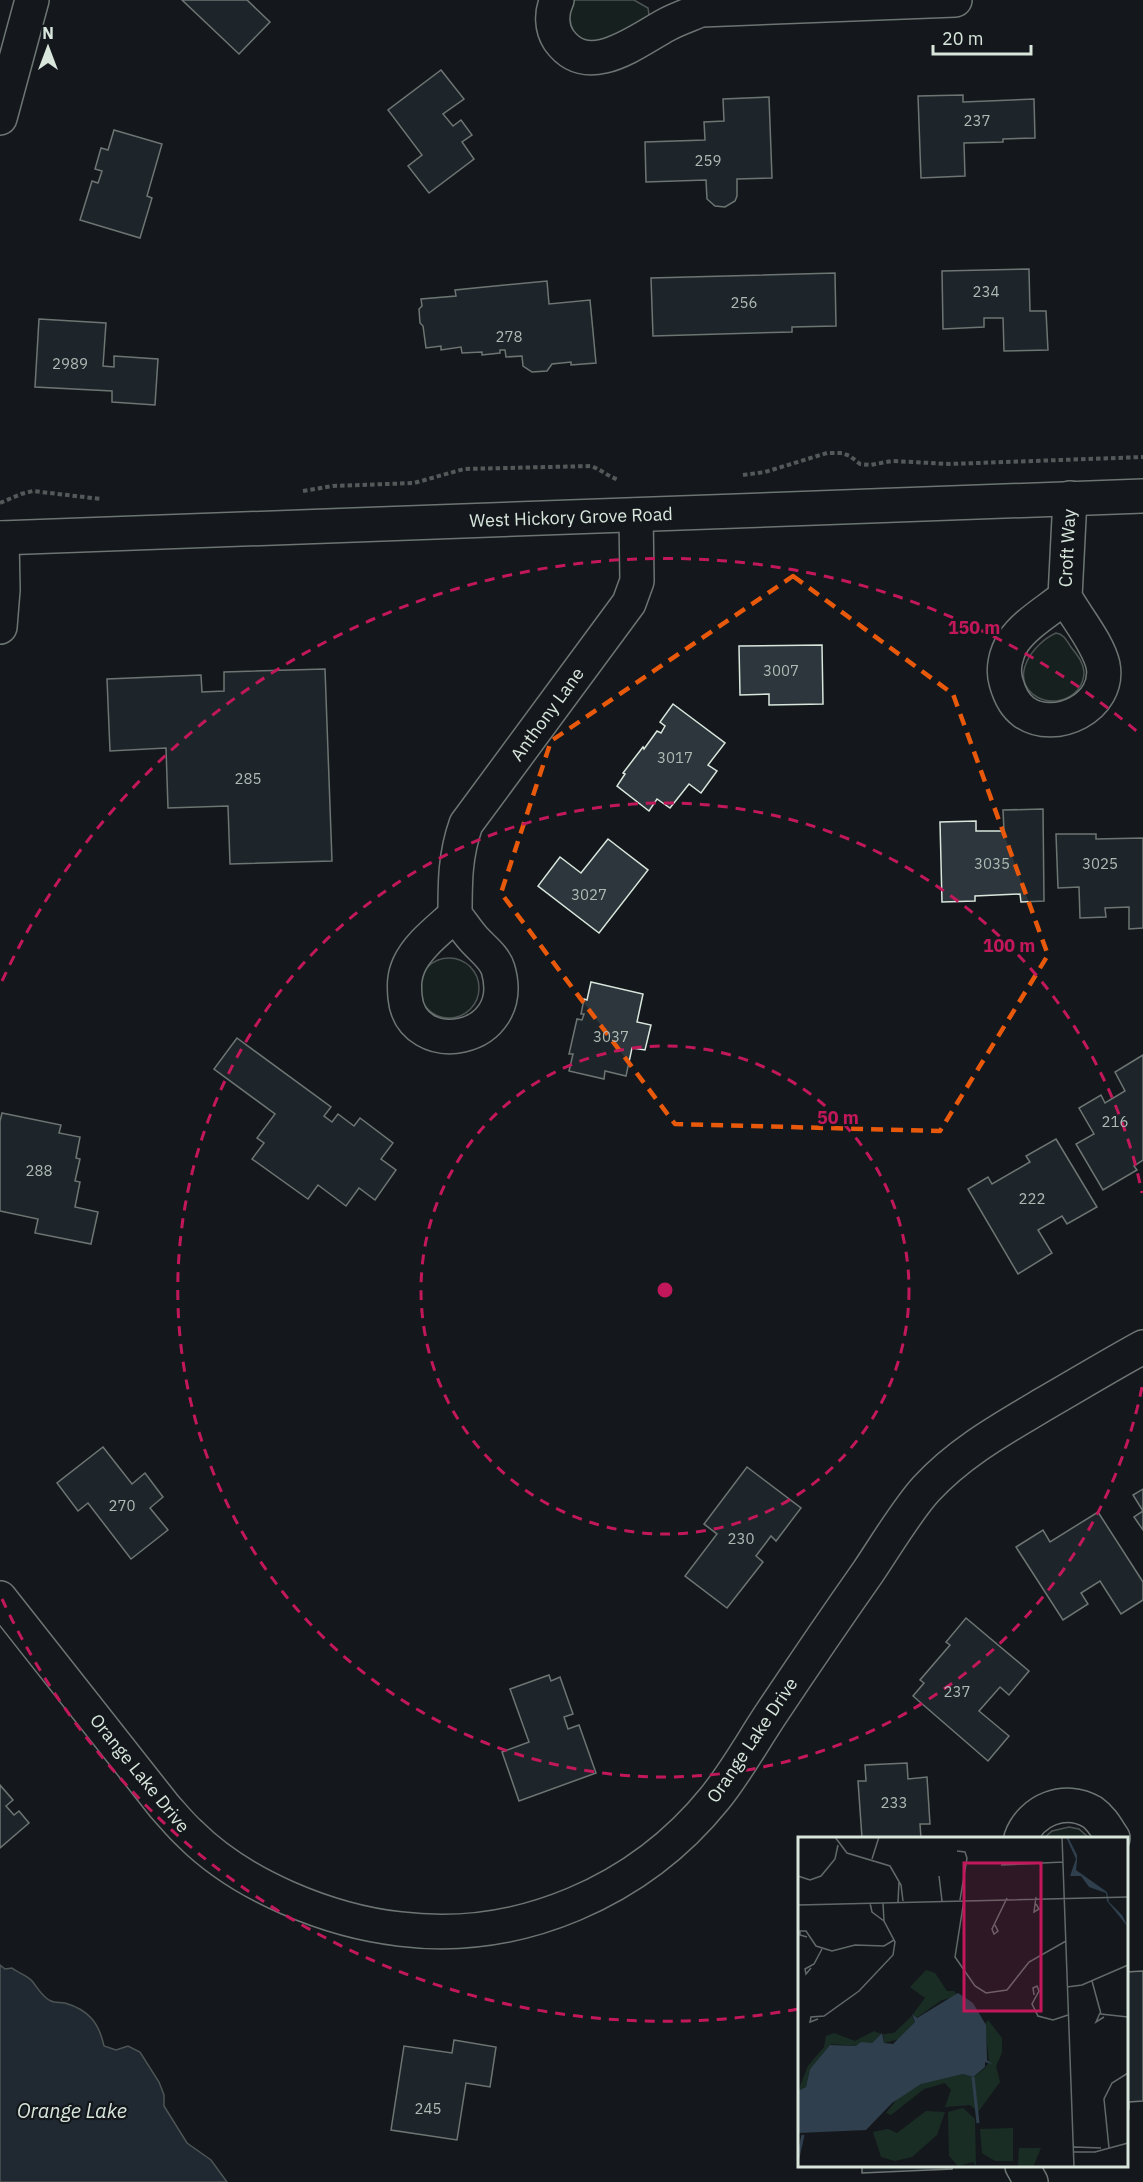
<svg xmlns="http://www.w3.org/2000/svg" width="1143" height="2182" viewBox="0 0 1143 2182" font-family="'IBM Plex Sans',sans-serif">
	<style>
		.green { fill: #1a2d24; stroke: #939e99; stroke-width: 1.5 }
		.water { fill: #2f3f4d; stroke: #939e99; stroke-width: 1.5 }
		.building { fill: #2c363c; stroke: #d8e6dc; stroke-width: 1.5 }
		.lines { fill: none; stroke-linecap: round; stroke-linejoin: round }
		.minor-casing { stroke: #d8e6dc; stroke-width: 36 }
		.path { stroke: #9da8a2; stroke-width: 4; stroke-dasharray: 4.5 3; stroke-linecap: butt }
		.minor { stroke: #14181c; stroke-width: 33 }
		.marked { fill: none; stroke: #e8590c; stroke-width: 4.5; stroke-dasharray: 12 8; stroke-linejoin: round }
		.ring { fill: none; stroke: #c2185b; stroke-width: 3; stroke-dasharray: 10 8 }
		.labels { text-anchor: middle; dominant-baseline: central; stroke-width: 4.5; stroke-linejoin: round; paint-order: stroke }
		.number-label { font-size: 15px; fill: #adbab4 }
		.street-label { font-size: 18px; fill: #d8e6dc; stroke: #14181c }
		.water-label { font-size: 20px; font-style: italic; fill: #d8e6dc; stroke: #14181c }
		.inset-river { fill: none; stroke: #2f3f4d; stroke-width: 3 }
		.inset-road { fill: none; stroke: #626a69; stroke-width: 1.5 }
		.view { fill: #c2185b; fill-opacity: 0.15; stroke: #c2185b; stroke-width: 3 }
		.inset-edge { fill: none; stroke: #d8e6dc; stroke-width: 3 }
		.centre { fill: #c2185b; stroke: #14181c; stroke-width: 3 }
		.ring-label { font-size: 18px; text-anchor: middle; font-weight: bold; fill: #c2185b; stroke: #14181c; stroke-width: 4.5; stroke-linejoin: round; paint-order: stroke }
	</style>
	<rect width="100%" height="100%" fill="#14181c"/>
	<g class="green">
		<polygon points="572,0 634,0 648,8 649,15 648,19 621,36 590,44 573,36 567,21"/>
		<path d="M1056 633C1064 634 1067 641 1071 647 1077 655 1083 661 1084 672 1084 696 1056 708 1037 697 1007 679 1033 643 1056 633Z"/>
		<circle cx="449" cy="988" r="30"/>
		<polygon points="1069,1827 1079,1829 1089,1838 1044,1838 1052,1831"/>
	</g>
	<path class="water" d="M0 1965 5 1969 12 1968C18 1973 27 1975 32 1981 38 1988 42 1997 51 2001 55 2003 60 2002 65 2003 89 2010 99 2023 104 2046L116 2050 128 2046 140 2052 159 2082 164 2095V2106L187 2143 211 2160 227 2182H0Z"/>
	<g class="building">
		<polygon points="182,0 247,0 270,22 239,54"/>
		<polygon points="441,70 464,99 443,114 453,126 461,120 472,135 462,142 474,159 429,193 408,166 422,155 388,110"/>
		<polygon points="963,95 963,102 1034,99 1035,138 1003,139 1003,142 964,143 965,176 921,178 918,96"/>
		<polygon points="769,97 772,178 737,179 737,196 735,201 725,207 715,206 707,199 706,180 646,182 645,142 705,140 704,122 724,121 723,99"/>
		<polygon points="114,130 162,144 147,196 152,198 140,238 80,220 92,181 98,183 102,171 95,169 101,148 108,150"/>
		<polygon points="1029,269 1030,311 1046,311 1048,350 1004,351 1003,318 984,318 984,327 943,329 942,271"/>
		<polygon points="835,273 836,326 792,327 792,332 653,336 651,278"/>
		<polygon points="547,281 549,304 590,300 596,363 571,365 571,362 552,364 547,371 532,372 523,366 522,356 506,357 505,350 500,350 500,353 482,355 482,352 462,353 461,347 441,350 441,346 426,348 423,326 420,323 419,309 422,306 421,299 456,296 455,290"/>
		<polygon points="39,319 106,323 103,366 114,367 114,356 158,359 155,405 112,402 112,391 35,387"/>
		<polygon points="822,645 823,704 769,705 769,694 740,695 739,646"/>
		<polygon points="325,669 332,861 230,864 228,806 168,808 166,748 110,751 107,679 201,675 202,692 224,691 224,672"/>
		<polygon points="673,704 725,743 708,765 717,771 701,793 689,784 670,808 657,799 649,811 617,786 625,774 623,773 643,747 644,749 657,731 661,733 665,726 660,722"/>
		<polygon points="1043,809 1044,901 1021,902 1020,894 975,896 975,901 942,902 940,822 976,821 976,831 1004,831 1003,810"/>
		<polygon points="1056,834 1096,834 1096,839 1143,838 1143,928 1129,929 1129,907 1105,908 1106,917 1080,918 1079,887 1058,888"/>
		<polygon points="608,839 648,870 599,933 538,886 560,857 581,873"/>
		<polygon points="591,982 643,994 637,1022 651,1025 645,1050 632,1048 626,1076 605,1071 604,1079 569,1071 573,1054 569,1054 577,1019 582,1020 584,1014 581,1014 584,999 587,1000"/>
		<polygon points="237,1038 331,1107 324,1116 332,1122 338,1114 354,1126 360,1118 393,1143 381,1159 396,1170 375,1200 359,1188 346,1206 318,1185 308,1199 252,1159 264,1143 257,1138 275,1114 214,1069"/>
		<polygon points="1143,1055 1143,1160 1134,1166 1137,1170 1103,1190 1076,1144 1094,1134 1079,1108 1101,1095 1105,1103 1125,1091 1115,1072"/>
		<polygon points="2,1113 61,1125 59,1133 80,1137 76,1158 80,1159 75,1181 80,1182 75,1207 98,1212 91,1244 35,1233 38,1219 0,1211 0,1121"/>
		<polygon points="1056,1139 1097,1207 1067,1224 1062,1216 1038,1230 1052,1253 1018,1274 968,1189 988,1177 992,1184 1030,1162 1026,1156"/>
		<polygon points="103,1447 132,1484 145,1473 163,1497 150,1508 168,1530 131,1559 88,1503 78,1511 57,1483"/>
		<polygon points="747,1467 801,1508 776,1541 771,1536 756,1556 763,1562 727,1608 685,1576 717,1534 704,1524"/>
		<polygon points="1143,1489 1143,1511 1133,1495"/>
		<polygon points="1143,1511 1143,1530 1134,1517"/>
		<polygon points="1098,1512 1143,1582 1143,1600 1121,1614 1100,1581 1081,1593 1088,1604 1063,1620 1016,1547 1043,1530 1050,1542"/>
		<polygon points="966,1618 1029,1671 1009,1695 1000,1687 979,1711 1009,1736 988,1761 913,1696 924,1683 920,1680 950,1645 946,1642"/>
		<polygon points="549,1675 551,1681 560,1677 573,1714 564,1717 568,1729 579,1725 596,1773 519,1801 502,1752 529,1742 510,1689"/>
		<polygon points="907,1763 908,1779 927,1777 930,1824 920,1824 921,1838 862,1838 858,1781 866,1781 865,1765"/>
		<polygon points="0,1785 13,1800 6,1806 14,1815 19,1811 29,1823 0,1848"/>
		<polygon points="1143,1971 1143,2101 1129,2102 1129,2109 1126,2109 1126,1972"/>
		<polygon points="454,2040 496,2047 490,2087 466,2083 457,2140 391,2130 404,2046 452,2053"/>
		<polygon points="862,2166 952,2166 952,2169 862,2173"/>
	</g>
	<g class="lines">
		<defs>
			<g id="minor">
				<path d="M557 0C551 12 551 28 559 40 588 80 635 42 666 25 677 19 689 15 701 10L955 0"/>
				<polyline points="0,118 32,0"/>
				<polyline points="0,538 1143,496"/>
				<path d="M1065 597C1076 617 1098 643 1103 665 1111 707 1055 734 1024 712 1014 705 1009 693 1006 682 1002 669 1006 653 1013 642 1025 624 1048 611 1065 597L1070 498"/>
				<polyline points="0,627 3,590 2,538"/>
				<path d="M455 915C461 922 466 930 472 937 480 947 494 956 498 969 520 1044 411 1061 405 997 404 985 404 976 409 965 418 945 440 929 455 915 455 882 455 855 466 824L629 603 637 581 636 515"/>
				<path d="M0 1598 164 1806C173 1816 181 1826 190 1834 242 1886 329 1921 400 1929 520 1944 640 1891 715 1798 736 1772 753 1741 771 1714 803 1666 835 1619 868 1572 885 1547 906 1511 926 1489 960 1452 1002 1429 1044 1404 1077 1385 1110 1365 1143 1347"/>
				<path d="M1021 1838C1031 1810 1065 1796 1092 1812 1102 1819 1107 1829 1113 1838"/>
				<polyline points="1022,2166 1031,2182"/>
			</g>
		</defs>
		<use href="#minor" class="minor-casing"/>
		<g class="path">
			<polyline points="743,475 765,472 827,453 842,453 850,456 860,464 870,465 892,461 950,464 1143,457"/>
			<path d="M303 491 333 486 414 483 464 469 591 466C602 470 607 476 619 480"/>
			<polyline points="0,503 21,494 33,491 101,499"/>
		</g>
		<use href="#minor" class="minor"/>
	</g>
	<path d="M0 0H1143V2182H0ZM793 576 953 694 1048 955 940 1131 675 1124 501 893 551 741Z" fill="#14181c" fill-opacity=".55" fill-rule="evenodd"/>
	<path class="marked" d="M793 576 953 694 1048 955 940 1131 675 1124 501 893 551 741Z"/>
	<g class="ring">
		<circle cx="665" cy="1290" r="244"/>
		<path d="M1142 1387A487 487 0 1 1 1142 1193"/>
		<path d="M798 2009A731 731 0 0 1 2 1599M2 981A731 731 0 0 1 1140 734"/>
	</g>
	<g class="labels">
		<g class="number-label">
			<text x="977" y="120">237</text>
			<text x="708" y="160">259</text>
			<text x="986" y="291">234</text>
			<text x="744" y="302">256</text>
			<text x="509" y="336">278</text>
			<text x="70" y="363">2989</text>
			<text x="781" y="670">3007</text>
			<text x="675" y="757">3017</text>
			<text x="248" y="778">285</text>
			<text x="992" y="863">3035</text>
			<text x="1100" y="863">3025</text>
			<text x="589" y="894">3027</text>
			<text x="611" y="1036">3037</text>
			<text x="1115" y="1121">216</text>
			<text x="39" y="1170">288</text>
			<text x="1032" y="1198">222</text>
			<text x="122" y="1505">270</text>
			<text x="741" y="1538">230</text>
			<text x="957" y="1691">237</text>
			<text x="894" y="1802">233</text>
			<text x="428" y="2108">245</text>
		</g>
		<g class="street-label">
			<text transform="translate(571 517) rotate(-2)">West Hickory Grove Road</text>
			<text transform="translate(1067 548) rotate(-87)">Croft Way</text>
			<text transform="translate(547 714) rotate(-54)">Anthony Lane</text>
			<text transform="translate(752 1740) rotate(-56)">Orange Lake Drive</text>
			<text transform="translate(140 1773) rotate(51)">Orange Lake Drive</text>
		</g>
		<g class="water-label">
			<text x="72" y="2110">Orange Lake</text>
		</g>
	</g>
	<g transform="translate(798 1837)">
		<rect width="330" height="330" fill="#14181c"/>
		<path d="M128 133 137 136 149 154H156L160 159 144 163 118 181 115 177 127 161 112 150ZM114 179 117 185 102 202 86 206 85 197 96 196ZM190 183 204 201V216L198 229 202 245 180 275 172 268 147 270 153 253 147 246 126 252 93 278 88 276 100 261 128 244 165 237 175 240 187 231 191 225 187 187ZM76 194 83 197 74 206 58 209 33 207 12 232 8 250 0 254 10 229 26 210 28 199 36 196 57 204ZM165 271 177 282 178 330 175 325 160 329 151 319 150 275ZM128 274 147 275 139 298 114 320 97 324 83 320 75 295 90 292 99 296ZM215 291V324H197L184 316 182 292ZM243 311 235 330H220L221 311Z" fill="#1a2d24"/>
		<path d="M268 0H270L279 18V24L278 33 309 55 311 65 324 78 330 90 309 64 308 56 291 50 283 39H272L278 22ZM160 156 175 166 188 188 189 223 194 227 187 225V230L175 240 165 237 123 247 94 266 68 293 0 296V254L8 250 12 232 32 208 58 209 63 205 74 206 84 196 86 206 95 207 117 185 114 177 119 181Z" fill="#2f3f4d"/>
		<path class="inset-river" d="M175 240 180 286M0 321 5 298"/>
		<path class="inset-road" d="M37 0 49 16 92 29 103 48 105 64M264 0 276 330M159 14 167 15 169 21 162 63M74 22 81 0M213 27 203 28 265 25M0 39 12 43 23 39 37 22 40 8M141 39 144 64M166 63 157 120 177 149 188 156 209 153 231 125 268 104M100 65 101 45M72 66 74 75 86 84M238 67 241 72 236 75 238 60M0 68 330 60M197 88 200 94 196 97 194 92 209 61M9 100 2 98V94H8L18 109 34 114 57 108 86 109 96 103M13 131 8 137 7 132 16 127 24 112M294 144 303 177 330 180M269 150 284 148 330 128M236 158 235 151 239 149 241 154 234 167 240 179 255 183 270 178M302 176 298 185 306 180M20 182 12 185 13 180 26 179 61 154 95 118 97 105 86 84 85 66M276 310 303 311M311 311 306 262 314 246 330 236M275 315H297L330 306"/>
		<path class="view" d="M166 26H243V174H166Z"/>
		<rect width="330" height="330" class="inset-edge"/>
	</g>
	<circle cx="665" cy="1290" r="9" class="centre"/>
	<g class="ring-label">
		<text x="974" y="634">150 m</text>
		<text x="1009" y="952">100 m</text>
		<text x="838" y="1124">50 m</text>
	</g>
	<g transform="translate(48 48)" stroke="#14181c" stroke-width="4.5" paint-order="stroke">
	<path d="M0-4.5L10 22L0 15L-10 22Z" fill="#d8e6dc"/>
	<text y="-9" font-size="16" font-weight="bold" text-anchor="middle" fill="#d8e6dc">N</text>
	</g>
	<path d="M933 45v9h98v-9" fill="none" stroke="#d8e6dc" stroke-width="3"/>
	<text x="942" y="45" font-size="18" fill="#d8e6dc" stroke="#14181c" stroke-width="4.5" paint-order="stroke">20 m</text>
</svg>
